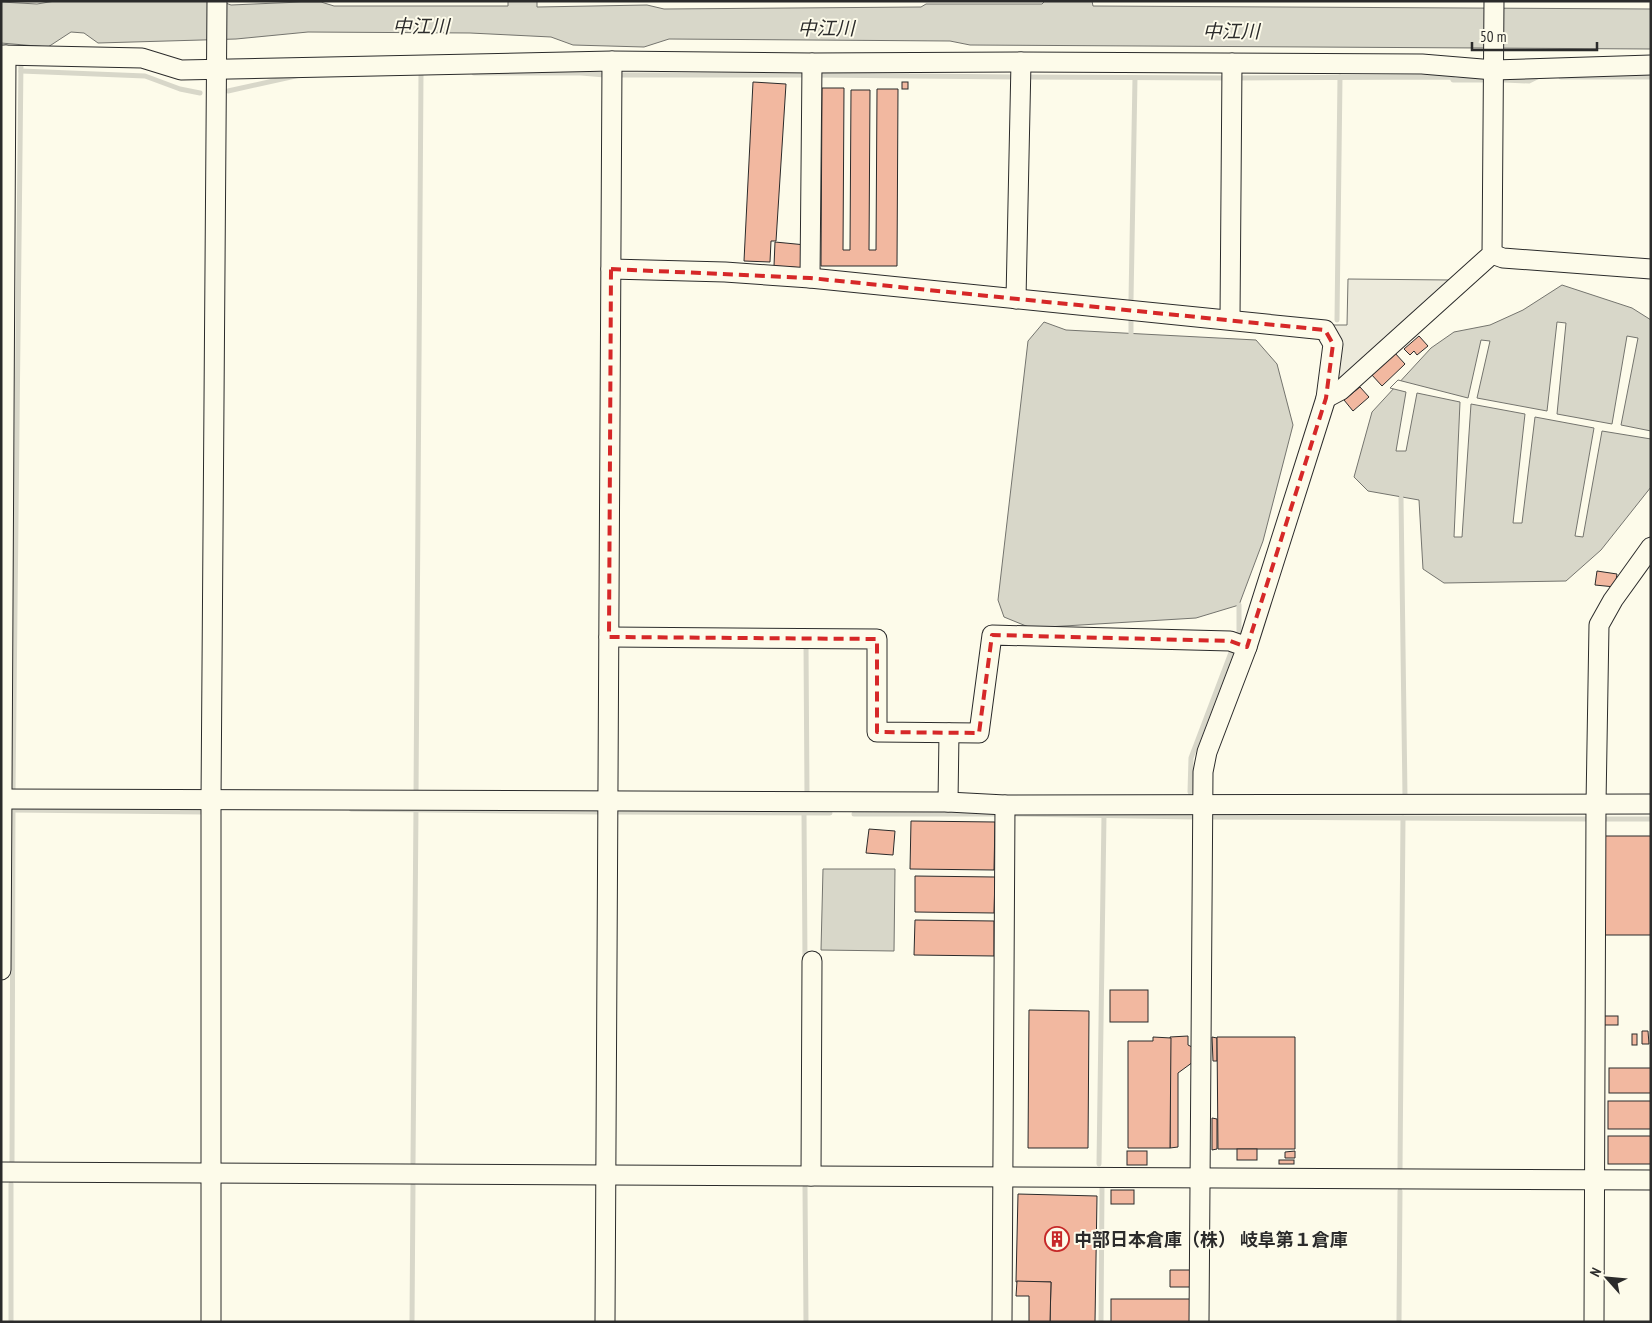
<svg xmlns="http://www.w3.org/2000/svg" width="1652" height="1323" viewBox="0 0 1652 1323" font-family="'PT Sans Narrow','Noto Sans JP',sans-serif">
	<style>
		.parking { fill: #eceadb; stroke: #74746e }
		.water { fill: #d8d7c9; stroke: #74746e }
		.pier { fill: #fdfbea; stroke: #74746e }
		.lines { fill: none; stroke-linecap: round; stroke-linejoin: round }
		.stream { stroke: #d8d7c9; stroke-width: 5 }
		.building { fill: #f2b8a0; stroke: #2b2b2b }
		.minor-casing { stroke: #2b2b2b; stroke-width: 21 }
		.minor { stroke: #fdfbea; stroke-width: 19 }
		.marked { fill: none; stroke: #d62828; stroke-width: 4; stroke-dasharray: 10 6; stroke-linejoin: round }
		.labels { text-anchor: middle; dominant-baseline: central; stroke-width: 4; stroke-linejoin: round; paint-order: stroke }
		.poi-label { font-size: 18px; font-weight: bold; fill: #2b2b2b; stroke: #fdfbea; text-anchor: start }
		.water-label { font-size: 19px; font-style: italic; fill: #2b2b2b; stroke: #fdfbea }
	</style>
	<rect width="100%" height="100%" fill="#fdfbea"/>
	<polygon class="parking" points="1348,279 1450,280 1338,384 1332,325 1347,325"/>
	<g class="water">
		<polygon points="55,1 220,1 231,5 301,2 321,2 334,6 508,6 508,1 537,1 537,7 647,5 664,9 921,7 926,4 1042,4 1045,1 1092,1 1093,6 1651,9 1651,49 970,45 950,41 669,39 644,47 573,45 551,37 470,33 308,32 236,39 98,43 84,33 71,32 48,47 1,43 1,2 37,4"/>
		<polygon points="1562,285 1632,308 1651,320 1651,487 1601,550 1566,581 1444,583 1423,569 1419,500 1368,491 1354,477 1372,412 1431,348 1454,332 1490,325 1523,310"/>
		<polygon points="1044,322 1066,330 1256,340 1277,364 1293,425 1263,541 1239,605 1196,618 1031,628 1004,617 998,600 1028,341"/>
		<polygon points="823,869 895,869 894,951 821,950"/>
	</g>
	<polygon class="pier" points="1557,322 1566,323 1557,414 1612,424 1627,336 1638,338 1621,425 1651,431 1651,439 1602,431 1583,537 1575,536 1594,428 1535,417 1522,523 1513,523 1525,414 1471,404 1462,537 1454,537 1460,402 1417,393 1406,451 1396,451 1406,392 1390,388 1398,380 1468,398 1481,340 1490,341 1477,398 1547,411"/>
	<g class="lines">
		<g class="stream">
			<polyline points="21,71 145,76 180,89 200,93"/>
			<polyline points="474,73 581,73 605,75"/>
			<polyline points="618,75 805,75"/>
			<polyline points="815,75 1015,77"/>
			<polyline points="1024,77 1228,78"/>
			<polyline points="1561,77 1651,77"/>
			<polyline points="1237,78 1452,77 1453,80 1485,80"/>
			<polyline points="1504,80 1529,81 1537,77"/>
			<polyline points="228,91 300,75"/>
			<polyline points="1131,300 1135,78"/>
			<polyline points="1337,320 1340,77"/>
			<polyline points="1131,334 1131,317"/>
			<polyline points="1401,498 1405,797"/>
			<polyline points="1239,634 1239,605"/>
			<polyline points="806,644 807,796"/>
			<polyline points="13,792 21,61"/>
			<polyline points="1190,792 1191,758 1232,650"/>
			<polyline points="416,797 421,74"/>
			<polyline points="351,809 600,812"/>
			<polyline points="13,810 204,812"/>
			<polyline points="617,812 830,813"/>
			<polyline points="804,813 805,962"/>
			<polyline points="854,814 997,814"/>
			<polyline points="1012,814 1195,817"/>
			<polyline points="1208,817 1592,819"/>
			<polyline points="1603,819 1651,819"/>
			<polyline points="12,1162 13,806"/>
			<polyline points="413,1163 416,808"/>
			<polyline points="1099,1164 1104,815"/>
			<polyline points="1400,1169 1403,818"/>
			<polyline points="805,1187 806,1322"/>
			<polyline points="11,1322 11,1184"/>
			<polyline points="412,1322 413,1185"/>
			<polyline points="1101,1322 1102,1187"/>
			<polyline points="1399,1322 1400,1191"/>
		</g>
	</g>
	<g class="building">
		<polygon points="753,82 786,84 776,241 771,241 770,262 744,261"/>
		<rect x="902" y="82" width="6" height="7"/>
		<polygon points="822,88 844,88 843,250 850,250 851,90 870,90 869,250 876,250 877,89 898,89 897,266 821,266"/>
		<polygon points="775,242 806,245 805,268 774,266"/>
		<polygon points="1419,336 1428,346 1417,355 1414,351 1410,355 1404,349"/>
		<polygon points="1394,352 1405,364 1382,386 1371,374"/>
		<polygon points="1360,387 1369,397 1353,411 1344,400"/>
		<polygon points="1597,571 1617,574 1615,587 1595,585"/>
		<polygon points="911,821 995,822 994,870 910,869"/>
		<polygon points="869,829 895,831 893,855 866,853"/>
		<rect x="1602" y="836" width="49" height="99"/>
		<polygon points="915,876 995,877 994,913 915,912"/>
		<polygon points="915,920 994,921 994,956 914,955"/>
		<rect x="1110" y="990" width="38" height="32"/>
		<polygon points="1029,1010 1089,1011 1088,1148 1028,1148"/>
		<rect x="1603" y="1016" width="15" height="9"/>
		<polygon points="1642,1031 1648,1031 1649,1044 1642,1044"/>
		<rect x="1632" y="1034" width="5" height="11"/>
		<polygon points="1188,1036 1188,1045 1194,1048 1193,1062 1178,1073 1178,1147 1170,1148 1170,1037"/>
		<polygon points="1153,1037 1171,1038 1170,1148 1128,1148 1128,1041 1153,1041"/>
		<polygon points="1212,1037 1217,1038 1217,1061 1213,1061"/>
		<polygon points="1217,1037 1295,1037 1295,1149 1218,1149"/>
		<rect x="1609" y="1068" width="42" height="25"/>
		<rect x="1608" y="1101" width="43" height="28"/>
		<polygon points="1212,1118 1217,1119 1217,1149 1212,1150"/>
		<rect x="1608" y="1136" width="43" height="28"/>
		<rect x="1237" y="1149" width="20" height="11"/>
		<rect x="1127" y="1151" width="20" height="14"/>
		<polygon points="1295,1151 1295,1158 1285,1158 1285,1152"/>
		<rect x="1279" y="1160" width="15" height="4"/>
		<rect x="1111" y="1190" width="23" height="14"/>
		<polygon points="1018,1194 1097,1196 1095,1322 1050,1322 1051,1282 1016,1282"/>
		<polygon points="1170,1270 1192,1270 1191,1287 1170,1287"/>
		<polygon points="1017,1281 1051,1282 1050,1322 1029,1322 1029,1296 1016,1296"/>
		<rect x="1111" y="1299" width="81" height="23"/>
	</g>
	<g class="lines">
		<defs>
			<g id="minor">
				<polyline points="1,55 142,58 181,70 612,61 812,63 1021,62 1422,64 1494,70 1651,65"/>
				<polyline points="1492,254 1503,258 1651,269"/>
				<polyline points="611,269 725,272 810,278 1325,330 1333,344 1326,398 1247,647 1207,752 1203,772 1199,1322"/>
				<polyline points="810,278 812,63"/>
				<polyline points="1016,299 1021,62"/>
				<polyline points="1230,319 1232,63"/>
				<polyline points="1326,398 1341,390 1492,254 1494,1"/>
				<polyline points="609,637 877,639 877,732 979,733 992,635 1230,641 1247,647"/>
				<polyline points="1,799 948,802 1005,805 1651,804"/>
				<polyline points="948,802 949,733"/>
				<polyline points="1,970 6,55"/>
				<polyline points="1,1172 1651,1180"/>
				<polyline points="811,1176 812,961"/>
				<polyline points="211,1322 211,801 217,1"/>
				<polyline points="605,1322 612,61"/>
				<polyline points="1002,1322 1005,805"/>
				<polyline points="1594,1322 1596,804 1599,625 1613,600 1651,547"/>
			</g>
		</defs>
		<use href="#minor" class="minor-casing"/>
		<use href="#minor" class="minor"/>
	</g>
	<path class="marked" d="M611 269 810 278 1325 330 1333 344 1326 398 1247 647 1230 641 992 635 979 733 877 732V639L609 637Z"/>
	<defs>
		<symbol id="building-ring" viewBox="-11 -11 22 22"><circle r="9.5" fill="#fdfbea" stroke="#c62828" stroke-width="1.5"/><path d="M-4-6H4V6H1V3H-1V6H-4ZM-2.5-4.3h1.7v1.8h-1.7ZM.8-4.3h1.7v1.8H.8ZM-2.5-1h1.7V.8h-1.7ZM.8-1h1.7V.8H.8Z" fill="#c62828"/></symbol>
	</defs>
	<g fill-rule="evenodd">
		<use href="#building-ring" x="1043" y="1225" width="28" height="28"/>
	</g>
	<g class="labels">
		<g class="poi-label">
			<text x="1074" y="1239">中部日本倉庫（株） 岐阜第１倉庫</text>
		</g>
		<g class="water-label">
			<text x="421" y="26">中江川</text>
			<text x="826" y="28">中江川</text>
			<text x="1231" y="31">中江川</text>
		</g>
	</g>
	<rect width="1652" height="1323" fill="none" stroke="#2b2b2b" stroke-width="5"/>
	<g transform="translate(1607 1278) rotate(297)" stroke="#fdfbea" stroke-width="4" paint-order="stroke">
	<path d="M0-4L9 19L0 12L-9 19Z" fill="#2b2b2b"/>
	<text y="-8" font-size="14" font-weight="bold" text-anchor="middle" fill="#2b2b2b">N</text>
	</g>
	<path d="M1472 42v8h125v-8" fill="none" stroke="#2b2b2b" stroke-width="2.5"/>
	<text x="1480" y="42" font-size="15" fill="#2b2b2b" stroke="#fdfbea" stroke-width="4" paint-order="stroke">50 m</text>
</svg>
